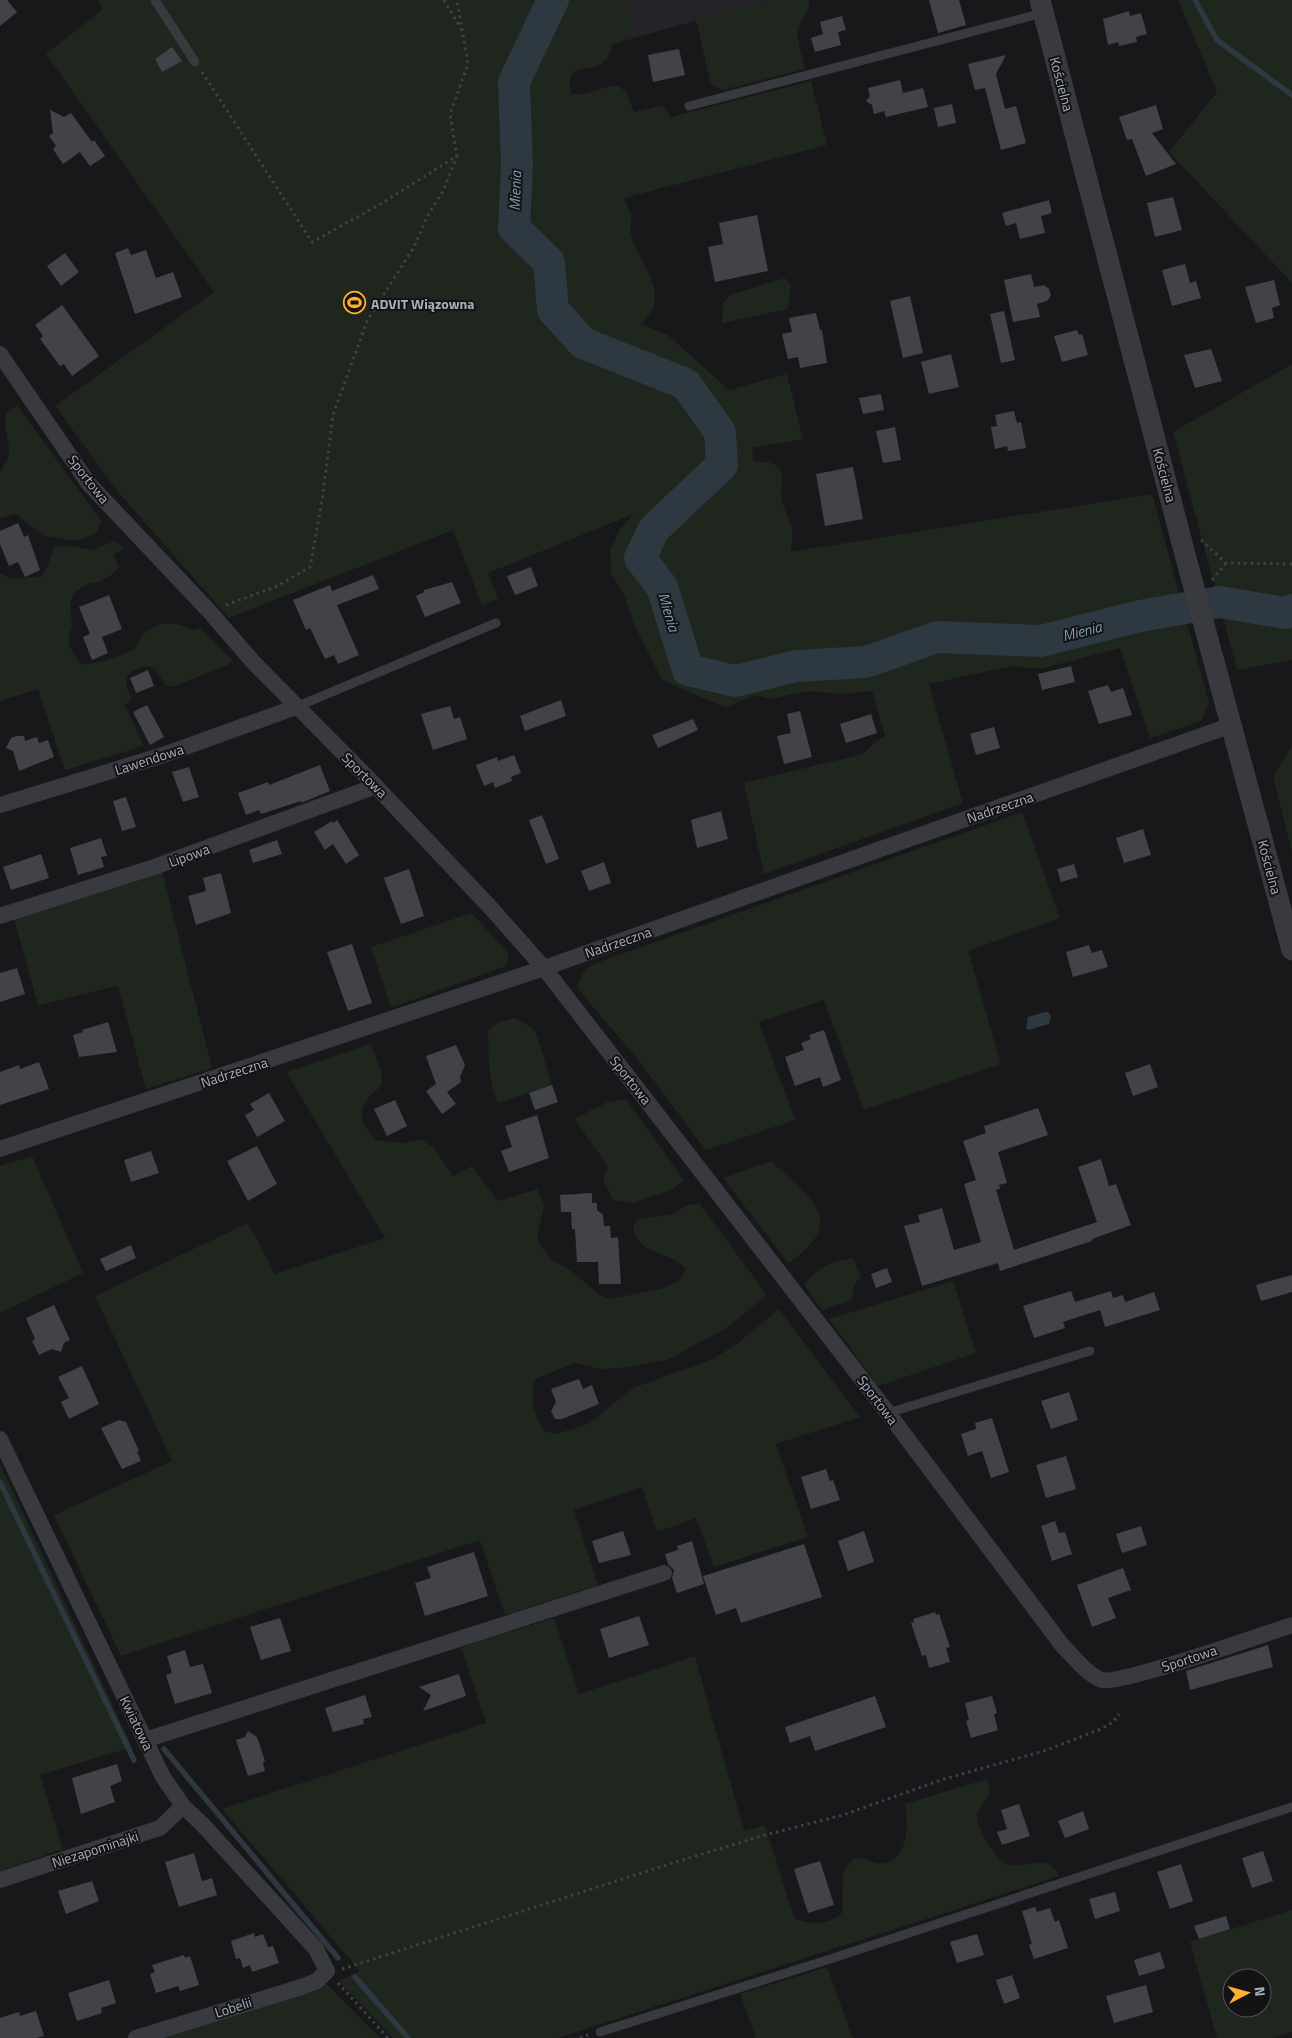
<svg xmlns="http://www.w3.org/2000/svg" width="1292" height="2038" viewBox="0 0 1292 2038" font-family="'Titillium Web',sans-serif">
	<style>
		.built { fill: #242428 }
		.green { fill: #1e261e; fill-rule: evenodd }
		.water { fill: #2d3840 }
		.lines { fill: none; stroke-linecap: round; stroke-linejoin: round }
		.stream { stroke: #2d3840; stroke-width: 5.5 }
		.river { stroke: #2d3840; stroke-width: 32 }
		.building { fill: #424348 }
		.path { stroke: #3f4147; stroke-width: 3; stroke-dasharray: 2.5 4; stroke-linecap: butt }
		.service { stroke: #393a40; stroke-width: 9 }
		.minor { stroke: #393a40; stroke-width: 16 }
		.tertiary { stroke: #393a40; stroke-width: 21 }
		.labels { text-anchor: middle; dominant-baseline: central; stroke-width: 4; stroke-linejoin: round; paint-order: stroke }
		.street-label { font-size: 14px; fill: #a9b0bb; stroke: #131316 }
		.poi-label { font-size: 14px; font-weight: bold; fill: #a9b0bb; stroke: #131316; text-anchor: start }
		.water-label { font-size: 15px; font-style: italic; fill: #7e9fb8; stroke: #131316 }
	</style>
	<rect width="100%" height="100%" fill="#18181b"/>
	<polygon class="built" points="564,0 769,0 555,60"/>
	<g class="green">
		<path d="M97 0H625L633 38 612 44C607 70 595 65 573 72L569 81 572 94C588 97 602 85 619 86L626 92 634 112 662 105 671 117 811 81 827 145 624 198C626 203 630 210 631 216 632 223 629 229 631 236 641 266 673 297 641 324L668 335 729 390 787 374 803 439 752 448 754 461C761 462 771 461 777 466 787 475 779 489 782 500 788 525 797 524 790 552L1152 494 1209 703 1201 721 1150 738 1120 648 1040 669 1012 666 929 684 963 803 764 874 744 783 863 754 875 742 885 736 872 691 843 694 807 691 771 699 755 695 726 708 662 680 633 622 624 594 611 573 610 550 620 529 634 514 488 573 498 599 482 605 453 530 229 618 119 493 55 406 214 292 46 54 103 9Z"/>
		<path d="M769 0H809C810 13 801 18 798 29 796 41 803 57 805 69L723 90 711 84 696 20Z"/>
		<polygon points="1178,0 1292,0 1292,283 1169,152 1217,92"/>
		<polygon points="785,278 791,285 788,309 722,323 723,303 730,295"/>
		<polygon points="1292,364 1292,660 1237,670 1173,432"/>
		<polygon points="17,405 101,521 97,532 83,539 70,540 44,536 16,514 0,518 0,473 9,456 9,447 5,427 6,414"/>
		<path d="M115 541 124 549 113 555 119 567 111 575 99 582 88 584 74 593 70 603 72 626 69 635V646L80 664C90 666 126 655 135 648 138 645 139 638 143 635 157 621 176 620 192 630L200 628 233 661 226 666 174 686H166L156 670 149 666C127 670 121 677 131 698L125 706 144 746 65 770 38 689 0 701V573L11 579 41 577C49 568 49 558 55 547L70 546 92 550Z"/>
		<polygon points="1292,746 1292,852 1273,777"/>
		<polygon points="1022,812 1060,918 968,951 1001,1064 864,1110 824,1000 759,1022 795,1120 706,1150 640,1062 577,988 582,973 591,965"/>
		<polygon points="162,871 212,1068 146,1089 118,986 38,1005 14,919"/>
		<polygon points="471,913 509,953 506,966 391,1008 371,947"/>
		<path d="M514 1018 526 1024 536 1032 552 1085 498 1103C487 1081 489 1054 488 1030L499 1022Z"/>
		<path d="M371 1044C374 1054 386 1075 381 1085 380 1088 375 1091 373 1093 355 1112 361 1121 375 1140L403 1143 421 1139 434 1148 453 1176 472 1166 497 1201 538 1189 544 1206 538 1231V1241L551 1260 570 1270 600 1295 611 1299 664 1288 680 1280 686 1269C668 1249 639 1258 633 1226L638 1219 675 1214 685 1206 699 1203 767 1295 725 1329 667 1360 630 1367 601 1369 575 1363 535 1379C530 1399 533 1415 545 1431L556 1434 588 1424 633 1388 713 1359 738 1343 779 1309 860 1417 776 1444 808 1537 714 1567 696 1518 657 1532 642 1487 574 1510 598 1585 505 1615 480 1540 121 1656 54 1515 172 1461 95 1296 248 1223 275 1274 385 1238 286 1072Z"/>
		<polygon points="626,1099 684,1180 671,1190 633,1203 613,1200 603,1179 608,1166 574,1119 608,1102"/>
		<polygon points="32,1156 83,1273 0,1313 0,1166"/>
		<path d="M771 1161C809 1196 851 1222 788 1263L723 1178Z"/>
		<path d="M853 1258 861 1277 854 1285 852 1300 822 1310 804 1284C819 1268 831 1260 853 1258Z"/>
		<polygon points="953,1281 976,1353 878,1386 829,1319"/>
		<polygon points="0,1464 132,1747 40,1775 63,1849 0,1871"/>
		<path d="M554 1618 579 1694 695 1656 744 1831 765 1825 794 1918C812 1926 827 1925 842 1913L843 1872 853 1859C856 1859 861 1858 864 1859 871 1860 875 1865 883 1863 910 1857 908 1825 905 1804L987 1779 990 1794C986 1802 977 1807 977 1817 977 1829 997 1861 1008 1865 1015 1867 1038 1862 1047 1863L1056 1870 1059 1876 558 2038H393L339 1981 360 1971 222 1809 486 1723 461 1647Z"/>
		<path d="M1292 1910V2032L1274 2038H1217L1190 1942ZM1232 1978H1262V2008H1232Z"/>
		<polygon points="827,1967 853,2038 756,2038 740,1994"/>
		<polygon points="327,1984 380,2038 161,2038"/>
	</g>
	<polygon class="water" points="1045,1012 1048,1012 1051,1016 1049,1024 1028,1030 1026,1028 1028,1017"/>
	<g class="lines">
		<g class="stream">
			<polyline points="1195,0 1217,40 1292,95"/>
			<polyline points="0,1482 134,1760"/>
			<polyline points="164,1749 338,1958"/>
			<polyline points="355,1977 408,2038"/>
		</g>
		<polyline class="river" points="553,0 514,82 517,165 514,228 549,262 553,310 583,343 686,384 720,432 722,465 654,529 640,558 662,587 688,670 735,681 796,666 866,662 937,637 1041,641 1140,616 1220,602 1285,613 1292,610"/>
	</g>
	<g class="building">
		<polygon points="0,0 7,0 17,12 0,26"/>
		<polygon points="929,0 959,0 966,25 938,33"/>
		<polygon points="1129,11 1130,16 1141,13 1147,34 1136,37 1137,42 1119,46 1118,42 1108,45 1103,19"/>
		<polygon points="842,16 846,30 838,32 841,45 815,52 811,38 823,34 820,22"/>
		<polygon points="172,47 182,61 162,72 155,59"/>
		<polygon points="679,49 685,75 653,82 648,55"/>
		<polygon points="1006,55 996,74 1005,109 1016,106 1026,143 1001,150 985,88 975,90 968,64"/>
		<polygon points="900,80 903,93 923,88 928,107 886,117 884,111 874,114 872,105 866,101 870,96 868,88"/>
		<polygon points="952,104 956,123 938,127 934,108"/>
		<polygon points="1156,105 1163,129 1152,133 1176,164 1146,176 1132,139 1127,140 1119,117"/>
		<polygon points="50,110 64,117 71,113 92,142 94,140 105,156 90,166 80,152 63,164 53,149 56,146 49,136 53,133"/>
		<polygon points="1173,197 1182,230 1155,237 1147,203"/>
		<polygon points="1049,200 1052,213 1041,216 1045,233 1020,239 1016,223 1006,226 1002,213"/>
		<polygon points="757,215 768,271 715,282 708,247 723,244 719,223"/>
		<polygon points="128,248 131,255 146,250 156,278 173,272 182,297 135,314 115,253"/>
		<polygon points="65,253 79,272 61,286 47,266"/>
		<polygon points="1185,264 1190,283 1196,281 1201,298 1172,306 1162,270"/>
		<polygon points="1031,274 1034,287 1044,285 1049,289 1051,296 1047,301 1037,304 1040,317 1013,322 1004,280"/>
		<polygon points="1274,280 1280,305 1272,308 1274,318 1256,323 1245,287"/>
		<polygon points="910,296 923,353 903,358 890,301"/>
		<polygon points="62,305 99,356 72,376 64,364 60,366 40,339 43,336 35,325"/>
		<polygon points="1004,311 1015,360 1001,363 990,314"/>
		<polygon points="816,313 820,330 822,330 827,363 800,368 798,357 788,359 782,334 792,332 789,318"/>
		<polygon points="1077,330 1079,335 1082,334 1088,355 1062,362 1054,336"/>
		<polygon points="1211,349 1222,381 1195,388 1184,355"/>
		<polygon points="951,354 959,387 929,394 921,362"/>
		<polygon points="881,394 884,410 863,414 859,398"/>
		<polygon points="1014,411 1017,423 1021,422 1026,448 1008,451 1007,446 995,449 991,427 997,426 995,415"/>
		<polygon points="895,427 901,460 883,463 876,431"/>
		<polygon points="853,467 863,519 825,526 816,474"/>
		<polygon points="18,523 24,537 28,535 40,570 25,577 18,562 9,566 0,544 0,531"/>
		<polygon points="531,567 538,586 515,595 507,576"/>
		<polygon points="373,575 379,589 337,605 359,655 338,664 334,655 325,659 310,628 306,630 293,600 330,585 332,591"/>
		<polygon points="452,582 461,603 425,617 416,596 424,592 424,590"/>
		<polygon points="109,595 122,629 102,637 108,653 92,660 83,637 90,634 79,607"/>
		<polygon points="1071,666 1075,682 1042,690 1038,674"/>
		<polygon points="148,670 154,686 136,693 130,678"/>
		<polygon points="1108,685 1111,692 1123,688 1132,715 1099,724 1088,691"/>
		<polygon points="561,700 566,716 525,731 520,716"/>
		<polygon points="147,705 164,737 150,745 133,712"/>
		<polygon points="450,706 454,719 460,717 467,739 433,750 421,714"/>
		<polygon points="800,711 812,757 784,764 777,736 791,733 787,714"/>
		<polygon points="871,714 877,733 846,743 840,724"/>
		<polygon points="693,719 698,730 658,748 652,735"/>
		<polygon points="994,727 1000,748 976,755 970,734"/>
		<polygon points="16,736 24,736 25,741 37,737 39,743 48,740 54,757 19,771 13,751 6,748 11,738"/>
		<polygon points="514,755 521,773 511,777 512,781 495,788 493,782 484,786 476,765 497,757 498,761"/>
		<polygon points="320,765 330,791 301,803 301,801 261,814 259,810 246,815 238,793 268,782 269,785"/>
		<polygon points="189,767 199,797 183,802 172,772"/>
		<polygon points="126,797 136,827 122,831 113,801"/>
		<polygon points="721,811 728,839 697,848 691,820"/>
		<polygon points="542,815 559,859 546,864 529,820"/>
		<polygon points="337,820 359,855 346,864 333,844 325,850 314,832 332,821 333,823"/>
		<polygon points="1143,829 1151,855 1124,863 1116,838"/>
		<polygon points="101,838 107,856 101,857 104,867 78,875 70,848"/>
		<polygon points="277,840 282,854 253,863 249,850"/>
		<polygon points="41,854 49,878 11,890 3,867"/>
		<polygon points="604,862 611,883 589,891 581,871"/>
		<polygon points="1074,864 1078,877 1061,882 1057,869"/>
		<polygon points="409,869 424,916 401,924 384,878"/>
		<polygon points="221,873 231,913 196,925 188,896 206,891 203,878"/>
		<polygon points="352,944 372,1003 348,1011 327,952"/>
		<polygon points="1089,945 1092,953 1102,950 1108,967 1073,977 1066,952"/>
		<polygon points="17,968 25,994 0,1002 0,973"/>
		<polygon points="108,1022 117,1052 79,1057 73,1035 83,1032 82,1030"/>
		<polygon points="824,1030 841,1080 823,1087 820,1077 795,1086 785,1057 804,1050 801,1043 811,1039 809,1035"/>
		<polygon points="456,1045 465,1065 460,1077 461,1082 447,1092 456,1104 442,1114 426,1091 436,1084 426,1056"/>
		<polygon points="39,1062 49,1089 0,1105 0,1072 19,1065 20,1069"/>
		<polygon points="1150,1064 1158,1087 1133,1096 1125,1073"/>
		<polygon points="552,1085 558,1102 535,1110 529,1093"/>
		<polygon points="269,1093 285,1121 257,1137 245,1115 254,1110 250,1104"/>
		<polygon points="395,1100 407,1126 387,1136 374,1109"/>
		<polygon points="1038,1108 1048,1135 998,1152 1007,1183 999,1185 1000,1189 996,1190 1014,1250 1097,1222 1078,1167 1101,1159 1109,1186 1116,1184 1131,1225 1092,1239 1092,1241 1000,1271 998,1263 922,1286 904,1226 920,1222 918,1215 942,1208 954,1250 981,1242 964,1184 976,1180 963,1141 986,1133 984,1126"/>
		<polygon points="537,1115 549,1158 509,1172 501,1151 512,1147 505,1126"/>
		<polygon points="257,1146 277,1184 248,1201 227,1161"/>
		<polygon points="151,1151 159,1173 131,1182 124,1160"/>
		<polygon points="592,1193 592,1203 597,1203 597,1210 603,1215 604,1226 610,1226 611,1238 618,1237 621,1284 599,1284 598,1262 577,1262 575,1229 572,1229 571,1212 561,1212 560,1195"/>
		<polygon points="131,1245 136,1258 106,1271 100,1259"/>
		<polygon points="887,1268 892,1282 876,1288 871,1274"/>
		<polygon points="1292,1275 1292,1292 1261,1301 1256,1285"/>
		<polygon points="1071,1291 1075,1302 1111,1291 1113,1298 1123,1295 1125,1302 1154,1292 1160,1310 1105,1327 1100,1310 1063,1322 1065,1328 1034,1338 1023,1306"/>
		<polygon points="54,1305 70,1340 64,1343 61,1352 52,1349 39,1355 32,1341 35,1339 26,1318"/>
		<polygon points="82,1366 99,1404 69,1419 61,1402 69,1398 58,1377"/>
		<polygon points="579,1379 583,1389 592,1385 599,1404 562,1419 555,1419 551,1411 556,1402 551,1389"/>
		<polygon points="1069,1392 1078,1420 1051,1429 1041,1401"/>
		<polygon points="992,1418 1009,1472 991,1478 982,1451 968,1456 961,1434 976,1429 975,1423"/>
		<polygon points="119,1420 126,1422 139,1451 137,1452 141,1461 122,1469 101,1428"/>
		<polygon points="1066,1456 1076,1489 1046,1498 1036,1465"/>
		<polygon points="826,1469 830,1481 833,1480 840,1500 811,1509 801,1477"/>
		<polygon points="1055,1521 1059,1533 1065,1532 1072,1554 1052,1561 1041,1526"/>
		<polygon points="1141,1526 1147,1545 1122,1553 1116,1534"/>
		<polygon points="623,1531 631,1555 599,1563 592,1541"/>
		<polygon points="864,1531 874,1562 848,1571 838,1541"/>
		<polygon points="692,1541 704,1584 677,1593 672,1578 674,1570 668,1564 665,1554 678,1550 677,1546"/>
		<polygon points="804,1544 822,1597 741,1623 736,1608 716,1615 703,1576"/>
		<polygon points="474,1552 488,1596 425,1616 415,1583 431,1578 427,1567"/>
		<polygon points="1123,1568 1131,1590 1108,1598 1116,1618 1092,1627 1077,1585"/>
		<polygon points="935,1612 936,1615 939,1614 950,1647 946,1648 950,1662 929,1668 926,1655 922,1656 911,1623 914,1622 913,1619"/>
		<polygon points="639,1616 649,1645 609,1658 600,1629"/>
		<polygon points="280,1618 291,1651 261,1660 250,1627"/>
		<polygon points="1268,1645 1273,1667 1190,1690 1186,1671"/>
		<polygon points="185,1650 190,1667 203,1664 212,1693 175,1704 166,1675 172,1673 167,1656"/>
		<polygon points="459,1674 466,1696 423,1711 431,1695 419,1687"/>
		<polygon points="365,1695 372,1717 363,1719 364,1724 333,1732 325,1708"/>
		<polygon points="875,1696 886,1727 815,1751 810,1736 790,1743 785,1727"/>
		<polygon points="992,1696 997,1713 994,1714 998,1730 971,1738 966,1721 969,1720 965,1703"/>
		<polygon points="248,1731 257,1737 265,1761 263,1762 265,1771 248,1776 236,1740 245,1737"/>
		<polygon points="117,1764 122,1781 110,1786 115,1802 81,1814 72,1778"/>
		<polygon points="1019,1804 1030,1836 1002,1845 997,1832 1007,1829 1001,1810"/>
		<polygon points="1083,1811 1089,1829 1065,1838 1058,1821"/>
		<polygon points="1263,1851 1273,1881 1252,1888 1242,1858"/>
		<polygon points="194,1853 202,1881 212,1878 217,1895 179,1907 165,1862"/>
		<polygon points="820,1861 834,1905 808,1913 794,1869"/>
		<polygon points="1181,1864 1193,1901 1170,1909 1157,1872"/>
		<polygon points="92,1881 99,1901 66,1914 58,1891"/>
		<polygon points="1115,1892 1120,1911 1095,1919 1089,1899"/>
		<polygon points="1035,1907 1037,1912 1050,1908 1055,1922 1059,1920 1068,1948 1034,1959 1029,1945 1032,1944 1022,1911"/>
		<polygon points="1226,1916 1230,1929 1199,1939 1194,1926"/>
		<polygon points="254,1933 255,1937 263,1934 268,1947 273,1946 279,1963 252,1972 250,1965 243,1968 240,1958 236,1959 231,1941"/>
		<polygon points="977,1934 984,1955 957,1963 950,1942"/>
		<polygon points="1160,1952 1165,1968 1139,1976 1134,1960"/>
		<polygon points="184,1955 185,1958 190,1956 199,1985 180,1991 178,1986 156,1993 150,1974 155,1972 152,1965"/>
		<polygon points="1012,1975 1020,1998 1004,2004 996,1980"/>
		<polygon points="109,1980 116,2003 101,2008 102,2013 77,2021 68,1993"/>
		<polygon points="1146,1985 1153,2012 1114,2023 1106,1996"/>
		<polygon points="36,2011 44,2036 36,2038 0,2038 0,2018 19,2012 20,2016"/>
	</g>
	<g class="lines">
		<g class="path">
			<polyline points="444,0 463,32"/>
			<polyline points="202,72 312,242 379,205 457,156 450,114 468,64 457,0"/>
			<polyline points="1201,540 1226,563 1292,564"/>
			<polyline points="1212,580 1226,563"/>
			<polyline points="226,605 277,586 310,567 322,501 333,415 367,321 414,247 429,213 443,191 457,156"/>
			<polyline points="342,1969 676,1862 765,1835 843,1815 944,1779 1047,1750 1101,1729 1113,1722 1119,1714"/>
			<polyline points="338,1983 388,2038"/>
			<polyline points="580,2038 588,2035"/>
		</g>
		<g class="service">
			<polyline points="155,0 195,62"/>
			<polyline points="689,106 1043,13"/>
			<polyline points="296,707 496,623"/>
			<polyline points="888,1413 1090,1351"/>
			<polyline points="600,2032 827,1960 1292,1807"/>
		</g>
		<g class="minor">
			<path d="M0 354 89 484 209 611 254 663 370 780 489 906 544 968 888 1413 1062 1645C1073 1656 1087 1675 1102 1680 1120 1685 1264 1634 1292 1625"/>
			<polyline points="0,805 163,755 296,707"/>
			<polyline points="0,916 154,867 376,786"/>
			<polyline points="0,1149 544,968 1232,725"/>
			<polyline points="0,1439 163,1777 183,1806 203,1825 316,1949 327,1971 317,1981 301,1987 136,2038"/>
			<polyline points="145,1740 664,1573"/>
			<polyline points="0,1880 160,1828 183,1806"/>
		</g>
		<polyline class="tertiary" points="1040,0 1187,562 1292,950"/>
	</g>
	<defs>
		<symbol id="stadium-ring" viewBox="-11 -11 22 22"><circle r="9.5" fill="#131316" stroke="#ffaf2c" stroke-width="1.5"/><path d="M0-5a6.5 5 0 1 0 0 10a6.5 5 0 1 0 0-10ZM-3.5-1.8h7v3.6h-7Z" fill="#ffaf2c"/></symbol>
	</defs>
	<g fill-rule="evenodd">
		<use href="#stadium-ring" x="342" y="290" width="25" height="25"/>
	</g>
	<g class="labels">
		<g class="street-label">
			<text transform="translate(1062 84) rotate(75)">Kościelna</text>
			<text transform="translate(1165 475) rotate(75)">Kościelna</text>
			<text transform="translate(89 479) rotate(52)">Sportowa</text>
			<text transform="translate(149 759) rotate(-18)">Lawendowa</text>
			<text transform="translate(365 775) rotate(45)">Sportowa</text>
			<text transform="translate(1000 807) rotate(-19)">Nadrzeczna</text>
			<text transform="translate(189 855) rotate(-20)">Lipowa</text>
			<text transform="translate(1270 867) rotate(75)">Kościelna</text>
			<text transform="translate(618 942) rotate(-19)">Nadrzeczna</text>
			<text transform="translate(234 1072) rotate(-18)">Nadrzeczna</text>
			<text transform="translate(631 1080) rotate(52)">Sportowa</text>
			<text transform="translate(878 1400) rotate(53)">Sportowa</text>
			<text transform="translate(1189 1658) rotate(-18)">Sportowa</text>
			<text transform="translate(137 1723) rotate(64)">Kwiatowa</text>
			<text transform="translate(95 1849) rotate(-18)">Niezapominajki</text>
			<text transform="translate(233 2007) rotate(-18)">Lobelii</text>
		</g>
		<g class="poi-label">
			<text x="371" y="303">ADVIT Wiązowna</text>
		</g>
		<g class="water-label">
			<text transform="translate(515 191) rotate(-88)">Mienia</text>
			<text transform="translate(669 612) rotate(73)">Mienia</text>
			<text transform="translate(1082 631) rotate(-14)">Mienia</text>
		</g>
	</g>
	<g transform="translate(1247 1993) rotate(84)"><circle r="24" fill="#131316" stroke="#4f5258"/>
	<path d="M0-4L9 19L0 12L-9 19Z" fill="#ffaf2c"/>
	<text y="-8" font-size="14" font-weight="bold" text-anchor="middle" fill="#a9b0bb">N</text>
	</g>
</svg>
